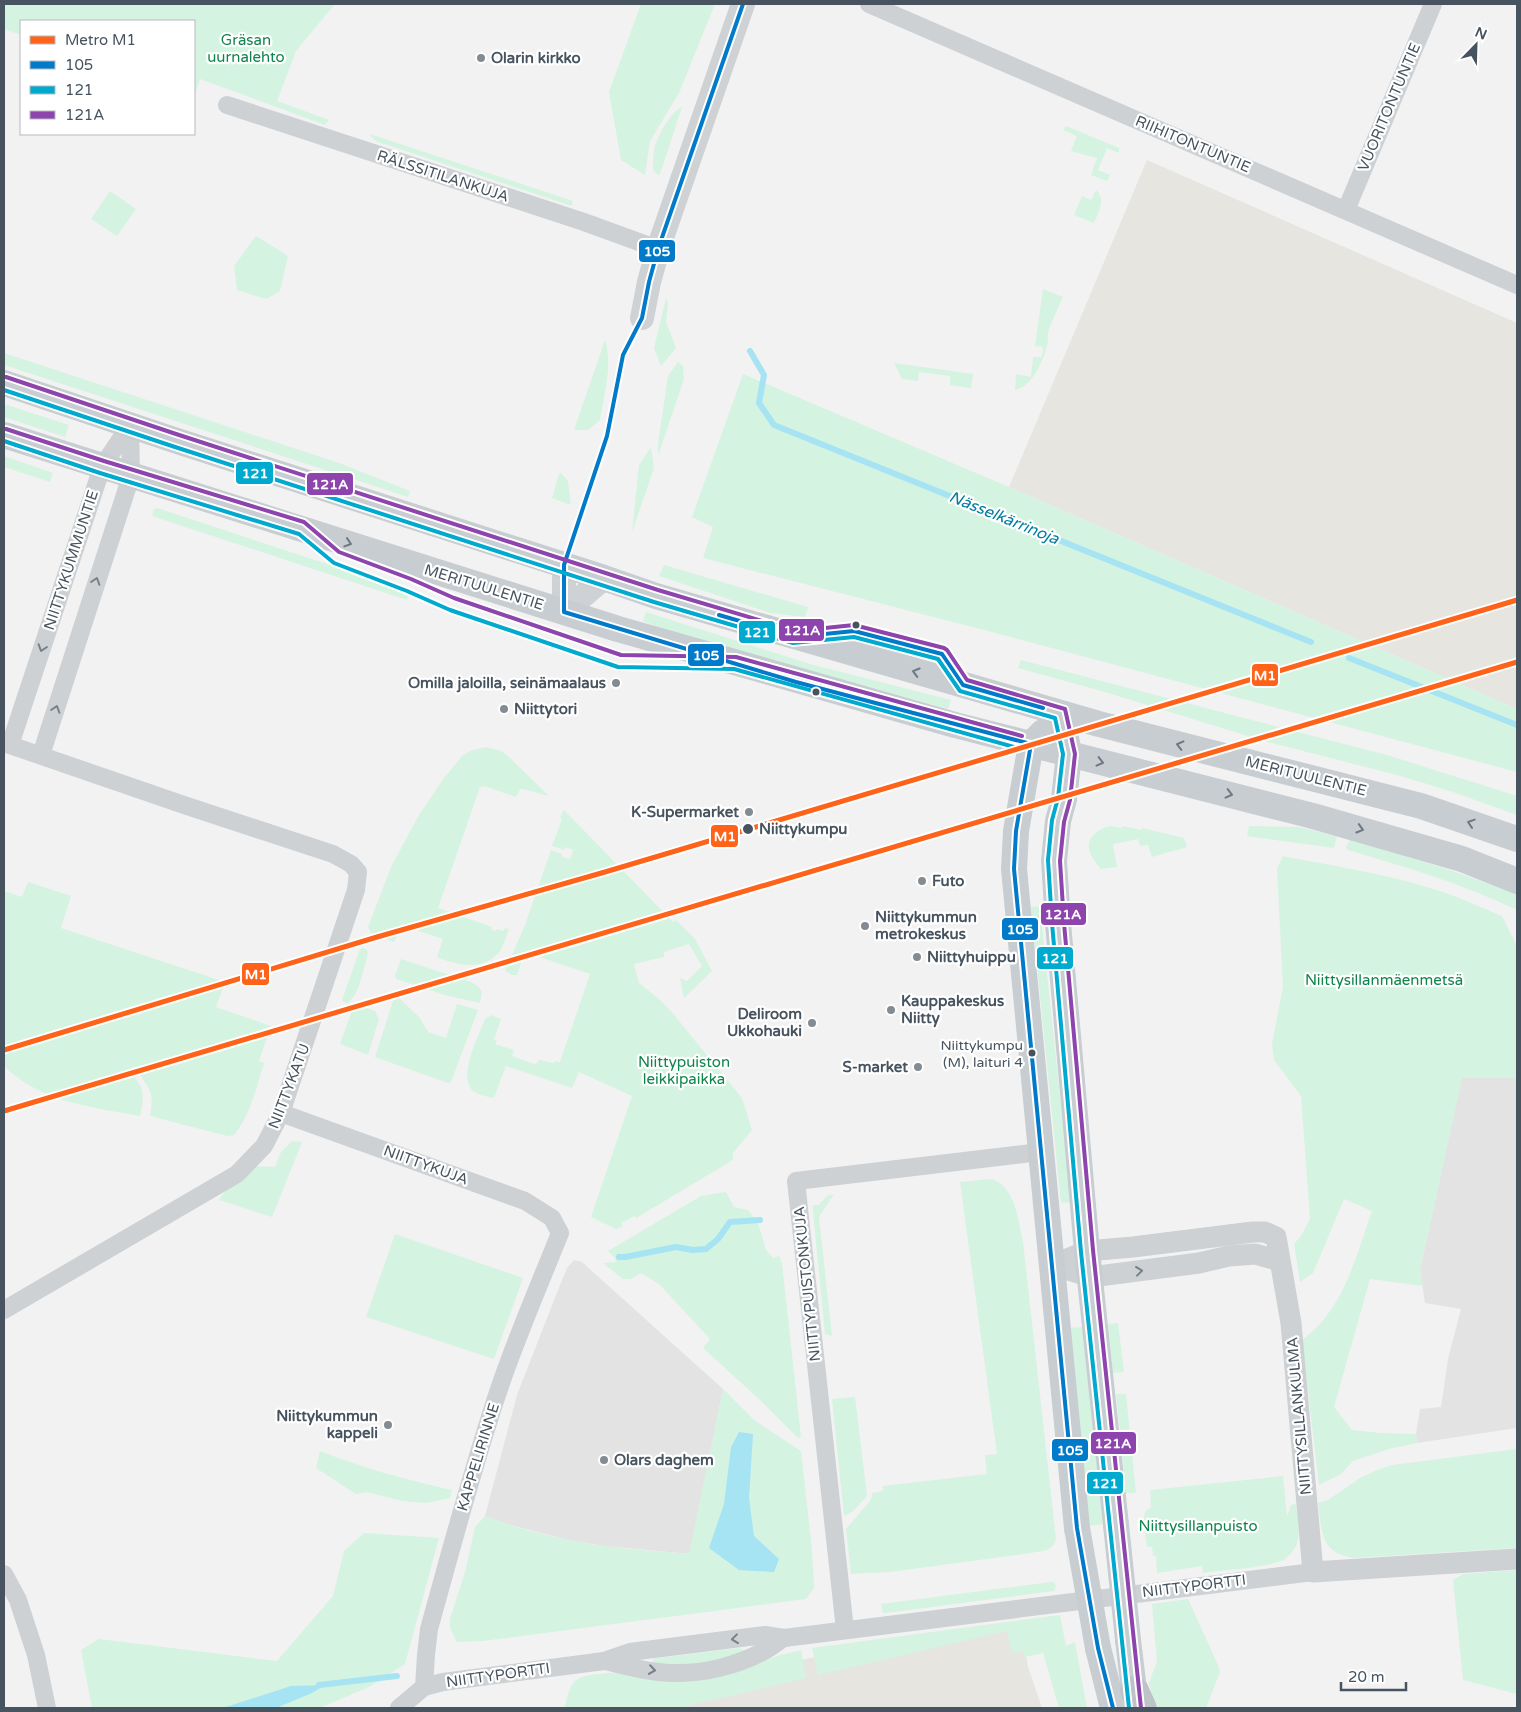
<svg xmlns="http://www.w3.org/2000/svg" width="1521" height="1712" viewBox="0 0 1521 1712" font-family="'Varela Round',sans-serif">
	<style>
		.commercial { fill: #e7e5e0 }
		.education { fill: #e3e3e4 }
		.green { fill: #d5f3e1 }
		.water { fill: #a6e3f3 }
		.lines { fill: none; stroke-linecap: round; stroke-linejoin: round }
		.stream { stroke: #a6e3f3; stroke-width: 6 }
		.motorway-casing { stroke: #b6bcc2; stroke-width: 29 }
		.minor { stroke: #cdd1d3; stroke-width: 18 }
		.tertiary { stroke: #cdd1d3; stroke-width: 21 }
		.secondary { stroke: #ced2d5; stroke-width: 24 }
		.primary { stroke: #c8cdd1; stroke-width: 26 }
		.motorway { stroke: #bec3c8; stroke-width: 28 }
		.primary-bridge { stroke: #c8cdd1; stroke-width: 26 }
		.bus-1-casing { stroke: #fff; stroke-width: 8 }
		.bus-2-casing { stroke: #fff; stroke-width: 8 }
		.bus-3-casing { stroke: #fff; stroke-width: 8 }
		.bus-1 { stroke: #007ac9; stroke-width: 4 }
		.bus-2 { stroke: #00a9ce; stroke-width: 4 }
		.bus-3 { stroke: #8e44ad; stroke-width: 4 }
		.metro-1-casing { stroke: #fff; stroke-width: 9 }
		.metro-1 { stroke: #ff6319; stroke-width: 5 }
		.oneway { stroke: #6e7882 }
		.oneway2 { stroke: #768088 }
		.poi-dot { fill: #838b93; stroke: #fff; stroke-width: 2 }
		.bus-dot { fill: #475460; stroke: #fff; stroke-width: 2 }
		.labels { text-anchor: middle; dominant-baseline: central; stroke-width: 4.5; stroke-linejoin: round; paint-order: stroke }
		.bus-label { font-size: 14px; fill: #475460; stroke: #fff; text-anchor: end }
		.park-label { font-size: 15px; fill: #0f844b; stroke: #fff }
		.poi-label { font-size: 15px; font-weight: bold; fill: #475460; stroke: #fff; text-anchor: start }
		.street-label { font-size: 15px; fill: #475460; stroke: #fff }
		.stop-label { font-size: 15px; font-weight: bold; fill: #475460; stroke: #fff; text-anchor: start }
		.water-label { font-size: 16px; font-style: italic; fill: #037da1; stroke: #fff }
		.line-badge { stroke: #fff; stroke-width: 2 }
		.badge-label { font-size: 14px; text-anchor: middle; font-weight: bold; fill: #fff }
	</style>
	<rect width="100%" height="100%" fill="#f2f2f2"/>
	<g class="commercial">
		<polygon points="1147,160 1517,323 1517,709 1009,487"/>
		<polygon points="1021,1624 1028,1667 1042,1708 614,1708 748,1672 815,1657"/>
	</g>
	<g class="education">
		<polygon points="1462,1077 1517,1078 1517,1428 1417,1443 1416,1434 1420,1409 1441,1407 1448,1359 1461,1309 1425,1303 1420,1270"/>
		<polygon points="574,1260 582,1262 723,1389 690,1554 604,1546 568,1540 507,1524 485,1516 517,1395 558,1290 567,1268"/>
	</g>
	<g class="green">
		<polygon points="4,4 335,4 296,51 277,101 329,120 325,125 200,79 194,97 194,21 21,21 21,35 4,29"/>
		<polygon points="641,4 715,4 679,93 650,141 645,175 621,160 609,92"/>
		<path d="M682 107 660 174 658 175 653 170C653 164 653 156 654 150 656 138 671 111 682 107Z"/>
		<polygon points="1066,126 1119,148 1119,153 1107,148 1098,170 1110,175 1107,181 1091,175 1097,158 1071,151 1077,136 1063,130"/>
		<polygon points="370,134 573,201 572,206 378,142 372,138"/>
		<path d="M1096 190C1106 200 1099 212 1094 223L1074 215 1082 196 1091 200Z"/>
		<polygon points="110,191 136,209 117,236 91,219"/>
		<polygon points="256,236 288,256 280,291 266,299 237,290 234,266"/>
		<path d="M1043 289 1063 297C1058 308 1053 318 1049 329 1047 334 1049 339 1047 345 1044 360 1032 387 1015 390L1016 374 1031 377 1033 357H1042L1043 347 1035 346Z"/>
		<polygon points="666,298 668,303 666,322 676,348 661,366 654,348"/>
		<path d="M605 340C613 365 604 395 600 420L588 430H574Z"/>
		<polygon points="4,353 339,463 410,491 408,497 4,365"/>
		<polygon points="678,362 683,366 684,379 658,456 658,444 668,376"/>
		<polygon points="894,363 973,374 971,388 950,385 950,376 919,372 918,381 902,379"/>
		<polygon points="743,374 1009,487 1517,709 1517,772 984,630 703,558 713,527 692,517"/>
		<polygon points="4,404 69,425 65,437 4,417"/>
		<polygon points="651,447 654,468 632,532 639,465"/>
		<polygon points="4,456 53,473 50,482 4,467"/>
		<polygon points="561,473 568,481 571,505 552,498 559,474"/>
		<polygon points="157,508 379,581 409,594 407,600 152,516 154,509"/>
		<polygon points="664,565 808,607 805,617 770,613 659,576"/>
		<polygon points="646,612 810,664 951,700 948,709 671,632 643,621"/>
		<polygon points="1021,660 1387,755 1517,796 1517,815 1450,791 1397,775 1264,741 1105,692 1018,668"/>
		<path d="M486 747 501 751 507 755 549 796 523 789H520L516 797 484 786 483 787H480L439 905 438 908 492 927 491 929 495 931 497 929 504 931 505 928 509 929C506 936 504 945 500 951 485 971 457 966 437 957L443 939 401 925 394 942 372 935 368 927 391 867 419 815 444 778 462 756 470 751Z"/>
		<path d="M564 810 673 922 676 920 695 939 712 971 684 998 680 978 687 981 702 966 689 944 664 952V957L634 964 639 983 659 999 670 1010 742 1098 752 1130 733 1153V1160L636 1218 635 1216 621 1223 623 1226 616 1229 591 1217 632 1096 579 1072 572 1088 506 1066 494 1098H492C486 1096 477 1094 473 1091 457 1077 479 1035 485 1019L491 1015 501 1019 494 1039 497 1041 495 1044 514 1050 512 1056 531 1063 536 1064 539 1060 554 1063 555 1061 560 1062 590 974 525 952 517 975H512L505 971 525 925 551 850 562 854V857L570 859 573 850 565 847 564 850 552 846 562 819 560 817Z"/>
		<path d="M1110 826 1122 828 1123 826 1141 830 1142 828 1184 838 1187 847 1152 857 1148 845 1140 846 1138 839 1113 844 1117 867 1101 869C1097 864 1089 854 1089 848 1087 836 1101 828 1110 826Z"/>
		<polygon points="1249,826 1299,827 1337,836 1334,848 1247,836"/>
		<path d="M1350 839 1447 869 1517 894V910C1463 884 1406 867 1348 850L1346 848Z"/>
		<path d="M1283 856C1332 866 1383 873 1430 888 1455 895 1478 906 1502 916L1517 946V1078H1462L1420 1270 1423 1286 1370 1279 1334 1407 1352 1430 1380 1433 1416 1434 1417 1443 1389 1449 1353 1461 1341 1474 1319 1485 1302 1340C1344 1310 1356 1256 1372 1211L1344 1199 1313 1273 1300 1282 1294 1244 1301 1236 1310 1219 1301 1096 1274 1060 1272 1044 1283 987 1277 869Z"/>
		<path d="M28 882 71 896 61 928 225 982 216 1007 271 1026 259 1061 264 1063C256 1088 251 1114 234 1135L227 1136 150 1116C154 1092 151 1092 139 1073L140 1069 133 1067 131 1070C133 1076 137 1080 140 1085 145 1095 142 1106 140 1116 92 1107 40 1102 4 1066V891L22 897Z"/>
		<polygon points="1040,906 1071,1202 1061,1203 1031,907"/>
		<path d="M363 948 367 950 368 953C364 967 359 996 347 1004L342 1000 360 949Z"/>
		<polygon points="401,959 471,982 478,986 482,992 480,1003 445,995 396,979 395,976"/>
		<polygon points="394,998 400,999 420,1018 428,1032 446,1038 457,1004 478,1010 451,1082 448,1083 375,1057"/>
		<polygon points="355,1004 375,1011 379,1019 368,1055 340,1044 354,1005"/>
		<polygon points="292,1141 302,1142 272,1217 219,1200 226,1190 253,1166 275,1167 281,1152"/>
		<path d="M991 1179C1016 1186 1018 1221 1023 1242L1056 1539C1052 1552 1042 1551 1030 1553L890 1572 851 1574 846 1529 870 1501 872 1496V1493L883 1491V1486L987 1474 985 1455 997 1454 960 1182Z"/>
		<polygon points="726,1192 734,1207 748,1210 758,1223 766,1250 773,1258 779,1256 782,1263 801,1437 798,1438 760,1400 703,1348 710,1339 659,1284 641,1273 631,1279 623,1279 603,1263 616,1262 615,1258 608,1251 701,1196"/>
		<polygon points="834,1194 819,1217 832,1336 825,1334 813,1211 813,1205 819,1205 827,1196"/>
		<polygon points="395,1234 523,1278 494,1359 366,1317"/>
		<polygon points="1118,1323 1124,1372 1113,1373 1108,1324"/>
		<polygon points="1083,1327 1103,1524 1088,1526 1066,1328"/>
		<path d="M723 1389 754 1420 801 1451 812 1550 814 1588 806 1599 483 1641 457 1642 450 1628V1619L465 1572 475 1527 485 1516C523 1530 564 1541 605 1546 633 1550 661 1551 689 1554Z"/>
		<polygon points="1116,1394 1126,1394 1136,1493 1126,1493"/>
		<polygon points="855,1397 867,1496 852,1512 844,1516 832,1399"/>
		<path d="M1517 1449V1548L1354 1558C1320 1553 1322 1532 1318 1503L1328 1500 1360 1478 1377 1470 1392 1465Z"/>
		<path d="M320 1451C363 1468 407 1480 452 1490L450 1498 427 1503 402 1501 367 1492 356 1494 316 1468Z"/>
		<path d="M1283 1476 1287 1516 1291 1505 1296 1504C1297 1516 1301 1531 1297 1543 1295 1549 1289 1557 1283 1560 1267 1568 1223 1570 1203 1573L1202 1566 1157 1573 1156 1556H1153L1152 1547H1147C1146 1540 1142 1519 1145 1513 1146 1510 1148 1509 1151 1508L1150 1490Z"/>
		<polygon points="364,1533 439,1538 405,1664 371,1686 320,1708 92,1708 81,1650 99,1639 277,1661 333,1596 344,1551"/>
		<polygon points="1517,1570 1517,1694 1463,1680 1453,1580 1463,1574"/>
		<polygon points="1051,1582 1054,1582 1056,1586 1054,1591 886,1613 883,1613 881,1604"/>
		<polygon points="1188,1599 1218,1665 1220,1672 1206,1708 1155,1708 1149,1683 1157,1661 1152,1604"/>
		<polygon points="1060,1615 1066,1646 1075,1642 1087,1708 1059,1708 1043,1653 1025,1657 1022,1651 1012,1653 1007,1631 818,1675 812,1648"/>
		<path d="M739 1648 744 1650 743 1653C722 1659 673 1671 653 1662V1659L658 1658Z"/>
		<path d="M801 1650 806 1678 679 1708H564C567 1702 567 1695 570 1689 575 1674 594 1675 608 1673L752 1666 777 1656Z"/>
	</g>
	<g class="water">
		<polygon points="739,1432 753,1434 749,1498 754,1536 779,1559 774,1572 739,1570 709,1548 724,1504 731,1447"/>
		<polygon points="325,1685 312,1693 276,1708 223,1708 291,1686"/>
	</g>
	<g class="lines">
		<g class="stream">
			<polyline points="750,351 764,375 759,403 774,425 1311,642"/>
			<polyline points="1349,658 1517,725"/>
			<polyline points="619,1257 625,1257 676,1247 693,1250 706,1249 718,1239 730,1222 760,1220"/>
			<polyline points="319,1685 397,1676"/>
		</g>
		<defs>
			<polyline id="motorway" points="1134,1690 1142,1708"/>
		</defs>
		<use href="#motorway" class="motorway-casing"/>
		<g class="minor">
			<polyline points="869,4 1517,285"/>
			<polyline points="227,105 584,222 658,249"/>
			<polyline points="1346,210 1433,4"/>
			<polyline points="4,743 184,805 333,854 351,864 358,872 356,890 281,1113 264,1146 237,1174 4,1310"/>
			<polyline points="10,745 102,467 130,425"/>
			<polyline points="41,755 131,476 130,425"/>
			<path d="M281 1113 525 1201 552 1218 560 1233C539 1286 516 1338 498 1392 472 1470 451 1550 429 1629L426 1655 424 1687"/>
			<polyline points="4,1574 18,1600 36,1655 47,1708"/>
			<polyline points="845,1630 796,1181 1040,1152"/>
			<path d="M605 1661C627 1666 651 1673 674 1673 704 1674 738 1665 764 1651 771 1648 777 1642 784 1638"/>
			<polyline points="399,1708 424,1687 443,1682 604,1661 630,1652 765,1635 784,1638 1313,1572"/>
		</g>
		<g class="tertiary">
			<polyline points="1052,1265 1087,1251 1133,1247 1253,1232 1265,1232 1276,1237 1291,1323 1313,1572 1517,1559"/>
			<polyline points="1052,1265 1091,1277 1199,1263 1229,1256 1255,1254 1280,1261"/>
		</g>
		<g class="secondary">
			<polyline points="642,318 649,282 658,249 743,4"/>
			<polyline points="564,612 604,578"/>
			<polyline points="564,612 564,565"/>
		</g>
		<g class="primary">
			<polyline points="4,383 174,440 604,578 656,596 1099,724 1421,806 1517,839"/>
			<polyline points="4,435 618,629 955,725 1313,816 1462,859 1517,881"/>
			<polyline points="1043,732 1031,744 1016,831 1014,869 1077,1528"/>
			<polyline points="1066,738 1069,754 1064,799 1058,821 1054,861 1058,923 1087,1251 1116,1525"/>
			<polyline points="1128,1640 1134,1690 1135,1708"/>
			<polyline points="1098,1648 1113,1708"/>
		</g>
		<use href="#motorway" class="motorway"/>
		<g class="primary-bridge">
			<polyline points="1116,1525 1128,1640"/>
			<polyline points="1077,1528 1098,1648"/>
		</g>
		<defs>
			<g id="bus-1">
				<polyline points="743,4 658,249 649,282 642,318 623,355 607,436 564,565 564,612 796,682 1031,744 1016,831 1014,869 1077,1528 1098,1648 1113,1708"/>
				<polyline points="719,615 795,637 854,631 942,654 963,685 1043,708"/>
			</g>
			<g id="bus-2">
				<polyline points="4,390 172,446 654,602 793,643 854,637 938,659 960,691 1055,718 1063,754 1058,798 1052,820 1048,860 1052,923 1081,1252 1129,1708"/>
				<polyline points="4,441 100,473 299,534 334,563 407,591 450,610 618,667 734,669 1018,748"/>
			</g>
			<g id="bus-3">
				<polyline points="6,377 176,434 658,590 796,631 854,625 944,648 947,650 967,680 1065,709 1075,754 1070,800 1064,822 1060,861 1064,923 1093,1250 1141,1708"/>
				<polyline points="6,429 104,461 304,522 339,552 411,579 454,598 621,655 736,657 1022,736"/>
			</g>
		</defs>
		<use href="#bus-1" class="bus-1-casing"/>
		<use href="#bus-2" class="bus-2-casing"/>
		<use href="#bus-3" class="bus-3-casing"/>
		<use href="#bus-1" class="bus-1"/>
		<use href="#bus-2" class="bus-2"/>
		<use href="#bus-3" class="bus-3"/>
		<defs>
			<g id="metro-1">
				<polyline points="4,1050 377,937 605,872 1517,600"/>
				<polyline points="4,1111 1517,662"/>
			</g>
		</defs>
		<use href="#metro-1" class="metro-1-casing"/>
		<use href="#metro-1" class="metro-1"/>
	</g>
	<defs><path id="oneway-chevron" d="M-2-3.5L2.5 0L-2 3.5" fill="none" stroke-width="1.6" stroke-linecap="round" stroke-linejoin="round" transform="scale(1.25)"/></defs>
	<g class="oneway">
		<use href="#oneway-chevron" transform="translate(348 543) rotate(18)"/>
		<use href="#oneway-chevron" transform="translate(916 672) rotate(-164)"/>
		<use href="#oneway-chevron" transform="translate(1180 745) rotate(-166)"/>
		<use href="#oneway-chevron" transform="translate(1100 762) rotate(14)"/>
		<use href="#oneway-chevron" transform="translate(1229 794) rotate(14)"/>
		<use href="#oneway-chevron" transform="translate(1471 823) rotate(-162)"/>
		<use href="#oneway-chevron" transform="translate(1360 829) rotate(16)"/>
	</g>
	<g class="oneway2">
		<use href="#oneway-chevron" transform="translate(96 581) rotate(-72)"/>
		<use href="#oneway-chevron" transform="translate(42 648) rotate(108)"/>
		<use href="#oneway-chevron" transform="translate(56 709) rotate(-72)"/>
		<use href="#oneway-chevron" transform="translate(1139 1271) rotate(-7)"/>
		<use href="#oneway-chevron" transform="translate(735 1639) rotate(173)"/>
		<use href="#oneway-chevron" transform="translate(652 1670) rotate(8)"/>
	</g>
	<g class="poi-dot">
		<circle cx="481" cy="58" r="5"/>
		<circle cx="616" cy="683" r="5"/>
		<circle cx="504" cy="709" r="5"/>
		<circle cx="749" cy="812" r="5"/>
		<circle cx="922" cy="881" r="5"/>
		<circle cx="865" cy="926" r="5"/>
		<circle cx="917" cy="957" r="5"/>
		<circle cx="891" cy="1010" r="5"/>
		<circle cx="812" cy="1023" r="5"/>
		<circle cx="918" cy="1067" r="5"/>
		<circle cx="388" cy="1425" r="5"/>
		<circle cx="604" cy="1460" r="5"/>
	</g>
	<g class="bus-dot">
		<circle cx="856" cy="625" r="4.5"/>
		<circle cx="816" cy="692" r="4.5"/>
		<circle cx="748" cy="829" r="6"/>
		<circle cx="1032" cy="1053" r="4.5"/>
	</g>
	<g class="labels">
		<g class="bus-label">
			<text x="1023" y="1045">Niittykumpu<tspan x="1023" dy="17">(M), laituri 4</tspan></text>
		</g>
		<g class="park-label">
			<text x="246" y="40">Gräsan<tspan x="246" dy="17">uurnalehto</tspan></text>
			<text x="1384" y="980">Niittysillanmäenmetsä</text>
			<text x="684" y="1062">Niittypuiston<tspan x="684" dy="17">leikkipaikka</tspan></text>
			<text x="1198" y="1526">Niittysillanpuisto</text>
		</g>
		<g class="poi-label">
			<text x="491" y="58">Olarin kirkko</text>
			<text x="606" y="683" text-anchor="end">Omilla jaloilla, seinämaalaus</text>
			<text x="514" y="709">Niittytori</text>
			<text x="739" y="812" text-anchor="end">K-Supermarket</text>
			<text x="932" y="881">Futo</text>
			<text x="875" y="917">Niittykummun<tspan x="875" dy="17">metrokeskus</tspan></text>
			<text x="927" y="957">Niittyhuippu</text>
			<text x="901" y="1001">Kauppakeskus<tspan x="901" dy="17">Niitty</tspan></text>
			<text x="802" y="1014" text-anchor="end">Deliroom<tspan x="802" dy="17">Ukkohauki</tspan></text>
			<text x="908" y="1067" text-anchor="end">S-market</text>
			<text x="378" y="1416" text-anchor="end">Niittykummun<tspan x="378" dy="17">kappeli</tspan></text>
			<text x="614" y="1460">Olars daghem</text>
		</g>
		<g class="street-label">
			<text transform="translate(1389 107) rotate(-67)">VUORITONTUNTIE</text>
			<text transform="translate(1193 144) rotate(23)">RIIHITONTUNTIE</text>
			<text transform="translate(443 176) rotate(18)">RÄLSSITILANKUJA</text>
			<text transform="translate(71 560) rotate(-72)">NIITTYKUMMUNTIE</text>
			<text transform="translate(484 587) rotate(17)">MERITUULENTIE</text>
			<text transform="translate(1306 776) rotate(14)">MERITUULENTIE</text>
			<text transform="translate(289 1086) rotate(-69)">NIITTYKATU</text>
			<text transform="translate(426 1165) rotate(20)">NIITTYKUJA</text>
			<text transform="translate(807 1284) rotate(-96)">NIITTYPUISTONKUJA</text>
			<text transform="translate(1299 1416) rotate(-95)">NIITTYSILLANKULMA</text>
			<text transform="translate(478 1457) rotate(-73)">KAPPELIRINNE</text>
			<text transform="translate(1194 1586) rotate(-7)">NIITTYPORTTI</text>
			<text transform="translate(498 1675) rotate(-8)">NIITTYPORTTI</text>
		</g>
		<g class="stop-label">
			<text x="759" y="829">Niittykumpu</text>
		</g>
		<g class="water-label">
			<text transform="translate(1004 518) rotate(22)">Nässelkärrinoja</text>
		</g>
	</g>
	<g class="line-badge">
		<rect x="638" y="239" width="38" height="24" rx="5" fill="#007ac9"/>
		<rect x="235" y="461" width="39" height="24" rx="5" fill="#00a9ce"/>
		<rect x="306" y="472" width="48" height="24" rx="5" fill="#8e44ad"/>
		<rect x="778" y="618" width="47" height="24" rx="5" fill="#8e44ad"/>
		<rect x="738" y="620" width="38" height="24" rx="5" fill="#00a9ce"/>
		<rect x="687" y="643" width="38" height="24" rx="5" fill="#007ac9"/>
		<rect x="1251" y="663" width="28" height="24" rx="5" fill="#ff6319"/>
		<rect x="710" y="824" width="29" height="24" rx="5" fill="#ff6319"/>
		<rect x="1040" y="902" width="47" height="24" rx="5" fill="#8e44ad"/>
		<rect x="1001" y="917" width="38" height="24" rx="5" fill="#007ac9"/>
		<rect x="1036" y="946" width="38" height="24" rx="5" fill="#00a9ce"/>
		<rect x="241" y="962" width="29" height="24" rx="5" fill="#ff6319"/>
		<rect x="1090" y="1431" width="47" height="24" rx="5" fill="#8e44ad"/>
		<rect x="1051" y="1438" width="38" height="24" rx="5" fill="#007ac9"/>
		<rect x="1086" y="1471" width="38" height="24" rx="5" fill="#00a9ce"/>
	</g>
	<g class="badge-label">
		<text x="657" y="256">105</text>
		<text x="255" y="478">121</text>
		<text x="330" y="489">121A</text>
		<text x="802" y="635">121A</text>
		<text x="757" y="637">121</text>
		<text x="706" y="660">105</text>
		<text x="1265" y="680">M1</text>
		<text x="725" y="841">M1</text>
		<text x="1063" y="919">121A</text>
		<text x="1020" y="934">105</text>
		<text x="1055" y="963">121</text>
		<text x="256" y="979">M1</text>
		<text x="1113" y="1448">121A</text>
		<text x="1070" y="1455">105</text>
		<text x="1105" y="1488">121</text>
	</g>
	<rect width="1521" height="1712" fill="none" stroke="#475460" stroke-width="10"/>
	<rect x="20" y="20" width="175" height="115" fill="#ffffff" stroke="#b5bbbf"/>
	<rect x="30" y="36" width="25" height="8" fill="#ff6319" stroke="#b5bbbf"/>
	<text x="65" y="45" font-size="15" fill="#475460">Metro M1</text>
	<rect x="30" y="61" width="25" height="8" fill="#007ac9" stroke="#b5bbbf"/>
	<text x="65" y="70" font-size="15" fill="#475460">105</text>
	<rect x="30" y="86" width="25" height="8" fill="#00a9ce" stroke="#b5bbbf"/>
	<text x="65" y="95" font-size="15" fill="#475460">121</text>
	<rect x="30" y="111" width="25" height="8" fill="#8e44ad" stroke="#b5bbbf"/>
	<text x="65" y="120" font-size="15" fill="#475460">121A</text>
	<g transform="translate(1476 45) rotate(23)" stroke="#ffffff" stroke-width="4" paint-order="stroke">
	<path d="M0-4L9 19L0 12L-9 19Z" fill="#475460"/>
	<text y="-8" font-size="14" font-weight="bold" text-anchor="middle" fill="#475460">N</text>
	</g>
	<path d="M1341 1682v8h65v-8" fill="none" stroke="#475460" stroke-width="2.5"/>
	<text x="1348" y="1682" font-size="15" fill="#475460" stroke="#ffffff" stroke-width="4" paint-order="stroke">20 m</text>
</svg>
